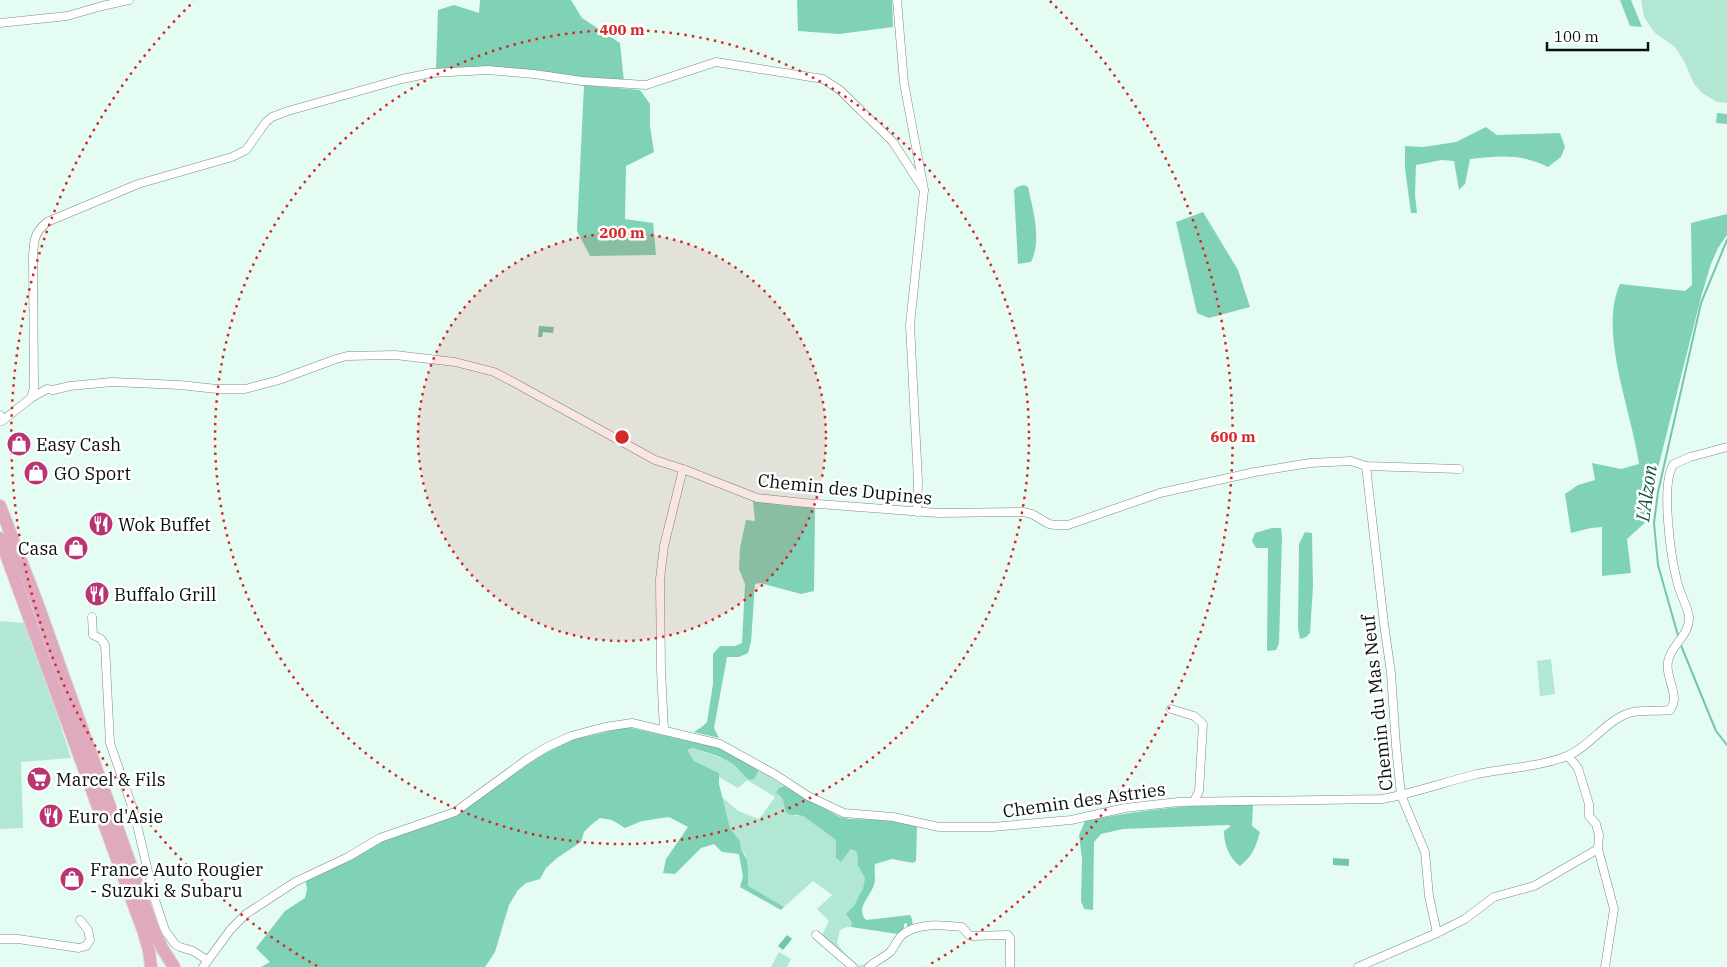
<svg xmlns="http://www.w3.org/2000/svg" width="1727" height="967" viewBox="0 0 1727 967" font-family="'IBM Plex Serif',serif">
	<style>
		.green { fill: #b2e7d3 }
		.forest { fill: #7fd2b6 }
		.water { fill: #73c6aa }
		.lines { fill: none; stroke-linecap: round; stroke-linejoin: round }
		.stream { stroke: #73c6aa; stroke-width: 2 }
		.street-casing { stroke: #788c84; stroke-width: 9 }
		.primary-casing { stroke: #dcdddd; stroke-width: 14 }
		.street { stroke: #fff; stroke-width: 8 }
		.primary { stroke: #dfaabe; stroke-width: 12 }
		.ring { fill: none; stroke: #d62828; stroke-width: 2.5; stroke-dasharray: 2.5 5 }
		.labels { text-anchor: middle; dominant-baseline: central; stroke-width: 5; stroke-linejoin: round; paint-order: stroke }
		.poi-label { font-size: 18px; fill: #080f0c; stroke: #fff; text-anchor: start }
		.street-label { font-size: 18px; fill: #080f0c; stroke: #fff }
		.water-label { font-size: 19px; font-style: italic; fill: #0d5441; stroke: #fff }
		.centre { fill: #d62828; stroke: #fff; stroke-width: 2.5 }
		.ring-label { font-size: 15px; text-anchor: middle; font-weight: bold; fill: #d62828; stroke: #fff; stroke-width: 5; stroke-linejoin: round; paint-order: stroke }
	</style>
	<rect width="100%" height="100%" fill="#e5fcf3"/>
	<g class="green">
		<polygon points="1641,0 1727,0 1727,103 1717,102 1702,93 1694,84 1684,61 1675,47 1655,33 1644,17"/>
		<polygon points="0,621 24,623 54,705 71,758 21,762 23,828 0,829"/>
		<polygon points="1551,659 1555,694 1540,696 1537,661"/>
		<path d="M693 748 729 761 742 773 755 778 759 770 784 786 779 788 784 800 785 811 796 816H803L836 840 837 859 841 862 851 849 857 852 858 866 865 878 863 888 850 917 853 922 851 927H847L840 930 837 943C840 949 852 962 858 965 862 967 866 963 869 961L866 967H853L820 939 829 921 817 909 832 895 813 881 784 907 748 887 747 860 745 854 741 849 740 841 730 828 722 797 738 811 759 819 775 797 747 780 738 788 719 777V773L694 761 688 751 689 749Z"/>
		<polygon points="779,952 791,959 787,967 771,967"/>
	</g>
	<g class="forest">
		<path d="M480 0H571L582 18 620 43 624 82C561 75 499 65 436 70L438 10 454 5 479 13Z"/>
		<polygon points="797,0 892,0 893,27 839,34 798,31"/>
		<polygon points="1620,0 1631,0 1642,27 1630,26"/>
		<polygon points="584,85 640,90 650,104 650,126 654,152 626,166 625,219 653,223 656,255 590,256 577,231"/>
		<polygon points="1717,113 1727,114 1727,124 1716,123"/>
		<path d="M1486 127 1497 135 1560 133 1565 147 1561 157 1548 167C1518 153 1501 156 1470 159L1465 184 1459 190 1454 161 1442 160 1416 165 1415 195 1417 213H1411L1405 168V146L1423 147 1456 142Z"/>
		<path d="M1024 185 1028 187C1033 210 1042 240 1031 262L1018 264 1014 190 1017 187Z"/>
		<polygon points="1203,212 1238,270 1250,307 1209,318 1197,313 1176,222"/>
		<path d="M1727 214V235L1718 248 1711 264 1701 297 1653 488 1649 519 1627 539 1631 573 1602 576V527L1591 528 1571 533 1565 494 1578 485 1595 480 1592 463 1621 469 1639 464C1632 412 1598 332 1620 284L1685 291 1692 285 1691 223Z"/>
		<polygon points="753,501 787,506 815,508 814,591 801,594 760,583 755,584 751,642 748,653 739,657 727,657 714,728 719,738 694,732 703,726 707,722 713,684 713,654 720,646 735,646 742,643 745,584 739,569 740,548 746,520 755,521"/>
		<polygon points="1272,528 1281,528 1282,537 1279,643 1276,650 1267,651 1268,548 1256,548 1252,541 1255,533"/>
		<polygon points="1305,532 1312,533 1313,586 1310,633 1306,637 1300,639 1298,628 1299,544"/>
		<path d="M627 727 719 748 759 770 755 778 750 780C742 775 737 766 728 761 717 755 705 752 693 748L689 749 688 751 694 761 719 773V784L730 828 740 841 741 849 747 860 748 869V886L784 907 781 910 740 887 743 877 739 854 722 852 714 844 701 848 675 874 663 873 666 859 688 827 669 817 642 821 625 828 612 820 600 818 591 825 584 832 581 842 557 858 546 868 540 879 526 883 518 890 509 905 495 952 485 967H261L270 962 256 948 285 911 305 898 307 889 305 879 377 842 460 813 540 756 571 740Z"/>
		<path d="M784 786 840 817 850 819 890 820 917 826 916 861 913 863 892 859 875 864C874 870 875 874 875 880 874 895 854 906 866 920L910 915 912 919 913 927 907 928V923L904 924V928L898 934 851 927 852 922 846 914 854 906 863 888 865 878 858 866 857 852 851 849 841 862 836 858V840L803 816 788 814C781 806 788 800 776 793L779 788Z"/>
		<path d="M1228 804 1253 805 1252 826 1260 832C1255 849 1253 855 1240 866 1229 858 1224 844 1224 831L1231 826 1228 825 1123 829 1101 834 1094 842 1093 910 1084 909 1081 901 1082 859 1079 835 1085 821C1133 811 1180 806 1228 804Z"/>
	</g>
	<g class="water">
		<polygon points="539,326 554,327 553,333 543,332 542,337 538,337"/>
		<polygon points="1333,858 1349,859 1349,866 1333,865"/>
		<polygon points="787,935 792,939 783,950 778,946"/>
	</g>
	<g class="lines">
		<g class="stream">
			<polyline points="1679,639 1658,565 1654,523 1658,492 1701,303 1727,240"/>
			<polyline points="1680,643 1716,731 1727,745"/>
		</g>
		<defs>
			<g id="street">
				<polyline points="897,0 904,83 924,190 910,325 918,481 917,512"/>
				<polyline points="0,23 67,16 102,6 129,0"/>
				<path d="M31 398 34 388 33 256C34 240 34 233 47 222L138 184 232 157 246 150 266 122 272 117 288 111 402 79 431 73 488 70 534 74 582 81 646 85 716 62 823 79 840 90 893 142 924 190"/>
				<polyline points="0,415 2,421 31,398 47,389 53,390 70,386 112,382 180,385 217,389 245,389 279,380 336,359 347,356 395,355 455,362 494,372 515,383 655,460 683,469 757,498 805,503 938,513 1023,512 1032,514 1049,524 1055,525 1068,525 1160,493 1255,472 1310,463 1351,461 1366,466 1459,469"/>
				<polyline points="1366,466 1384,624 1391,673 1396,746 1401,795 1425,852 1429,896 1437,933"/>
				<polyline points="92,617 93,635 101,639 105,645 110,743 134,812 154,897 165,930 175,944 180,947 193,951 207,960"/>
				<polyline points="1171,709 1194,716 1203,724 1199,791 1194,801"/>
				<polyline points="664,730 661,670 660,579 664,546 683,469"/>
				<polyline points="1568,756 1578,768 1589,804 1589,816 1596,824 1599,835 1598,849 1614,909 1605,967"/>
				<polyline points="816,935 853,967"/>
				<polyline points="0,939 18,939 79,948 86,946 90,940 88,930 80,920"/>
				<path d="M203 967 231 929 246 914 295 882 348 857 380 838 455 812 529 758 547 747 571 736 605 727 632 723 720 744 776 775 808 796 844 813 893 817 939 827H992L1071 820 1125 808 1178 802 1382 799C1414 793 1445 782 1477 774 1506 768 1540 767 1567 756 1590 747 1605 721 1629 713 1642 709 1657 712 1670 710 1672 707 1674 703 1674 699 1674 686 1664 671 1669 658 1673 644 1690 634 1689 617 1688 607 1679 592 1677 581 1671 558 1660 482 1674 464L1690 457 1727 447"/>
				<path d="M869 967C875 961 884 958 891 951 895 946 897 940 902 935 918 922 943 925 962 927L969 935 972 936 1008 935 1010 938V967"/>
				<polyline points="1358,967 1437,933 1465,919 1494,897 1534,886 1598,849"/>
			</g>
			<g id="primary">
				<polyline points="0,506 38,605 152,925 162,948 174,967"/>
				<polyline points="0,538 144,933 149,951 151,967"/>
			</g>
		</defs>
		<use href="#street" class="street-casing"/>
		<use href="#primary" class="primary-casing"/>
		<use href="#street" class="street"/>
		<use href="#primary" class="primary"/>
	</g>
	<circle cx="622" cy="437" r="204" fill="#d62828" fill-opacity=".12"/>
	<g class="ring">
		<circle cx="622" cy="437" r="204"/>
		<circle cx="622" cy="437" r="407"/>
		<path d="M317 966A611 611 0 0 1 194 1M1050 1A611 611 0 0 1 927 966"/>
	</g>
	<defs>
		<symbol id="shop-disc" viewBox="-11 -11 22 22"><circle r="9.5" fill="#ba3373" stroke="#fff"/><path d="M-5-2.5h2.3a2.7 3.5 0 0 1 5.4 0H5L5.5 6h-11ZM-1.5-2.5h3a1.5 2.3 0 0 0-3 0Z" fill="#fff"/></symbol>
		<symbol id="restaurant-disc" viewBox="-11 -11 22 22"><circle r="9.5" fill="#ba3373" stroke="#fff"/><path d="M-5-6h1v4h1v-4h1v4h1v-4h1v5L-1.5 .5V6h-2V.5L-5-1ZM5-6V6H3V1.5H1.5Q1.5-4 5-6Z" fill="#fff"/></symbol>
		<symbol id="supermarket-disc" viewBox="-11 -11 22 22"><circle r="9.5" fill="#ba3373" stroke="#fff"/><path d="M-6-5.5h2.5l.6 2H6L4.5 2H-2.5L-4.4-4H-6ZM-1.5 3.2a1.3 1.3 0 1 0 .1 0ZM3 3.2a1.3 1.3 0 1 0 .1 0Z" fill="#fff"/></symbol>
	</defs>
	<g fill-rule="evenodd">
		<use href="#shop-disc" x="5" y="430" width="28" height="28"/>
		<use href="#shop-disc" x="22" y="459" width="28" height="28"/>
		<use href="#restaurant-disc" x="87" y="510" width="28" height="28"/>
		<use href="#shop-disc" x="62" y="534" width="28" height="28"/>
		<use href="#restaurant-disc" x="83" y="580" width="28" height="28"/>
		<use href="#supermarket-disc" x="25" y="765" width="28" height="28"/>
		<use href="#restaurant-disc" x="37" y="802" width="28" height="28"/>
		<use href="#shop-disc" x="58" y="865" width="28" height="28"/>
	</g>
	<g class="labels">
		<g class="poi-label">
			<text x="36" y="444">Easy Cash</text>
			<text x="54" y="473">GO Sport</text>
			<text x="118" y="524">Wok Buffet</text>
			<text x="58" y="548" text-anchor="end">Casa</text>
			<text x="114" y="594">Buffalo Grill</text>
			<text x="56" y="779">Marcel &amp; Fils</text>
			<text x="68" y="816">Euro d'Asie</text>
			<text x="90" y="869">France Auto Rougier<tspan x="90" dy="21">- Suzuki &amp; Subaru</tspan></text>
		</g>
		<g class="street-label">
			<text transform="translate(845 489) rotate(6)">Chemin des Dupines</text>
			<text transform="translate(1377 703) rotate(-96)">Chemin du Mas Neuf</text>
			<text transform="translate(1084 800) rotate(-8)">Chemin des Astries</text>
		</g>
		<g class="water-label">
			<text transform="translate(1646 493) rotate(-82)">L'Alzon</text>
		</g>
	</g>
	<circle cx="622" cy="437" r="8" class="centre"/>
	<g class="ring-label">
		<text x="622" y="35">400 m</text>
		<text x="622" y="238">200 m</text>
		<text x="1233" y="442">600 m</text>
	</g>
	<path d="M1547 42v8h101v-8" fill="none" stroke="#080f0c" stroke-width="2.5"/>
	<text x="1554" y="42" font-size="15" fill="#080f0c" stroke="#ffffff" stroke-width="4" paint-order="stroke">100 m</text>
</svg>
